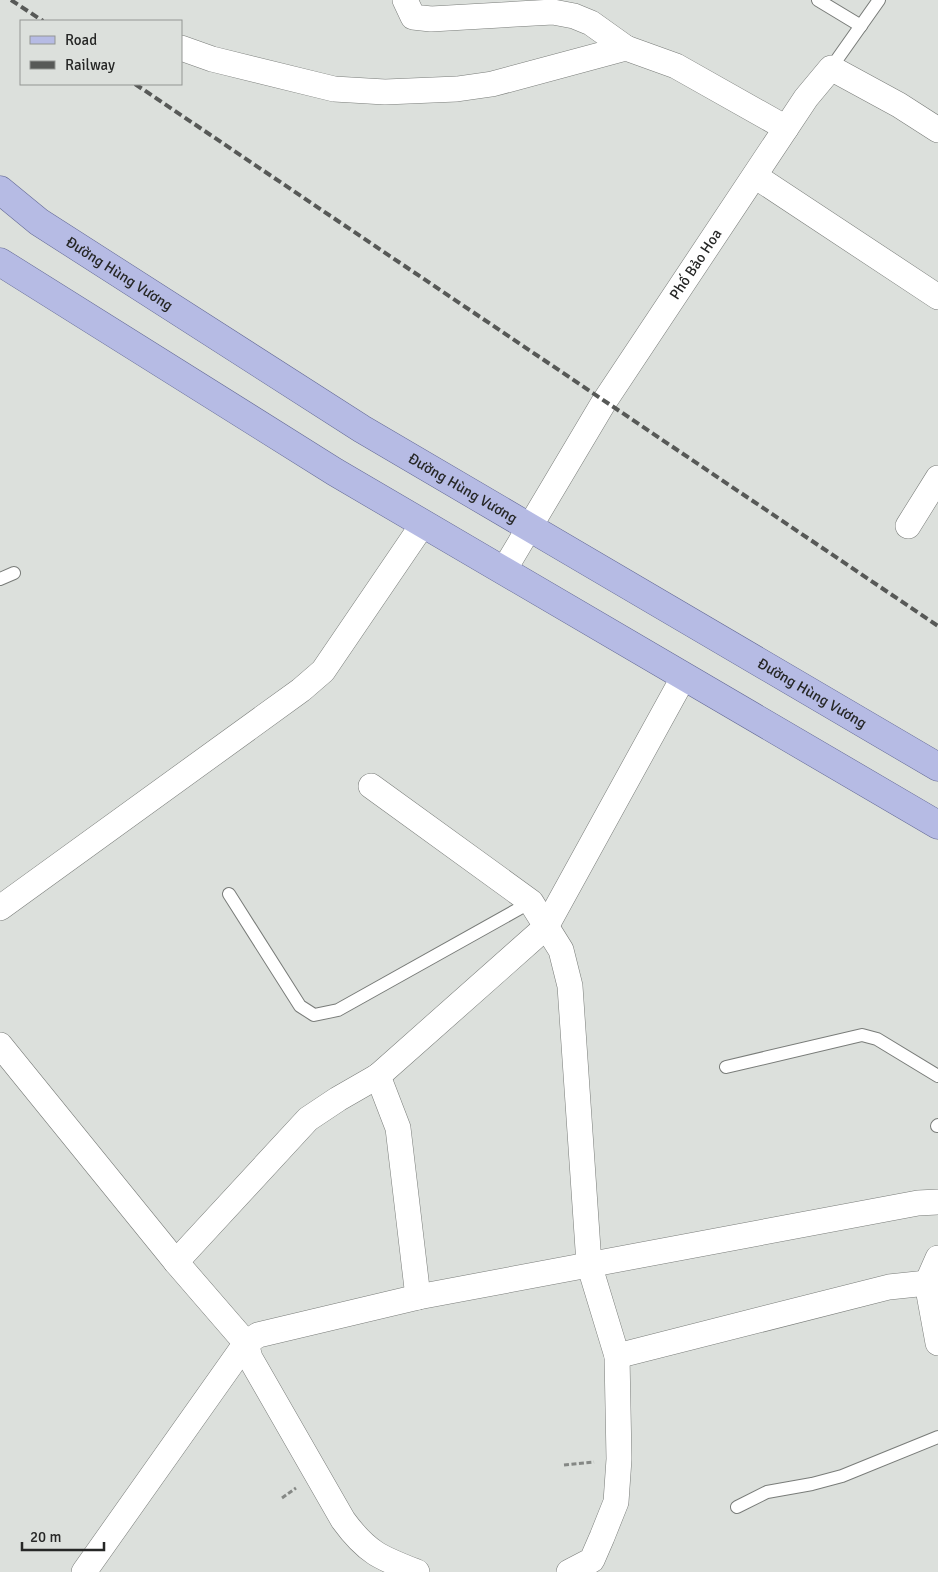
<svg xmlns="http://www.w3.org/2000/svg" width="938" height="1572" viewBox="0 0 938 1572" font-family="Signika,sans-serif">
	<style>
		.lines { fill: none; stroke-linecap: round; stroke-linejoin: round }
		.service-casing { stroke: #797c79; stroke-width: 14 }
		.minor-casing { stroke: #797c79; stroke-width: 26 }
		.primary-casing { stroke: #646a96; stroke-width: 29 }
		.path { stroke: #858885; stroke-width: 3; stroke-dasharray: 5 2.5; stroke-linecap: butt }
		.service { stroke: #fff; stroke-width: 12 }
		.minor { stroke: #fff; stroke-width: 25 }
		.primary { stroke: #b6bbe4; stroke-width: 28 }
		.rail { stroke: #575957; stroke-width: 4; stroke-dasharray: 8 4; stroke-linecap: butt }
		.labels { text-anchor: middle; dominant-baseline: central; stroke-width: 4; stroke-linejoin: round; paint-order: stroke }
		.street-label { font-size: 15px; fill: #262726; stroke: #dce0dc }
	</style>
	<rect width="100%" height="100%" fill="#dce0dc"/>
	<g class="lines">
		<defs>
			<g id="service">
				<polyline points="818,0 861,26"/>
				<polyline points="831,68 879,0"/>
				<polyline points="0,579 14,573"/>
				<polyline points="229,894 300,1006 314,1015 338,1010 531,902"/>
				<polyline points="726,1067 862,1035 877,1039 938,1076"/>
				<polyline points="937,1126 938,1125"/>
				<polyline points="737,1507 767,1492 812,1484 842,1476 938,1437"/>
			</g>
			<g id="minor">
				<polyline points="405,0 413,17 431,19 553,12 574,16 591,23 626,48"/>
				<polyline points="181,48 212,59 334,89 385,92 457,89 492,84 626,48 676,66 786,128"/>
				<polyline points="755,176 938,297"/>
				<polyline points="908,526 938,478"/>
				<path id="s1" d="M504 570 604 402 806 98 831 68 899 105 938 130"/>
				<polyline points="371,786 531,902 561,950 570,986 589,1264 617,1356 619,1459 616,1502 602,1537 592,1560 569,1572"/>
				<polyline points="0,908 301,690 323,671 423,524"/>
				<path d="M0 1045 176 1262 246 1343 250 1358 343 1520C367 1553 381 1558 417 1572"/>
				<polyline points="378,1076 398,1128 418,1297"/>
				<polyline points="938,1258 927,1283 938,1343"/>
				<polyline points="176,1262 308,1119 338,1099 378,1076 546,927 683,678"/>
				<polyline points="617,1356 889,1287 927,1283"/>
				<polyline points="84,1572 246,1343 258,1335 418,1297 918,1203 938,1202"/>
			</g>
			<g id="primary">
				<path id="s2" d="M0 190 39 222 362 429 938 767"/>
				<polyline points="0,262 335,472 938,825"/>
			</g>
		</defs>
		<use href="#service" class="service-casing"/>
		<use href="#minor" class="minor-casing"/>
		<use href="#primary" class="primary-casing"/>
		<g class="path">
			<polyline points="564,1465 594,1462"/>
			<polyline points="282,1498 296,1488"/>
		</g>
		<use href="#service" class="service"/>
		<use href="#minor" class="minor"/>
		<use href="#primary" class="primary"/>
		<g class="rail">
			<polyline points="11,0 43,21"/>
			<polyline points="135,84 938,626"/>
		</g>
	</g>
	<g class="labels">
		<g class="street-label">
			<text stroke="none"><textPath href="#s1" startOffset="361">Phố Bảo Hoa</textPath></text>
			<text stroke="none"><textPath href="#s2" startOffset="146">Đường Hùng Vương</textPath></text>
			<text stroke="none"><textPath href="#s2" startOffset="551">Đường Hùng Vương</textPath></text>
			<text stroke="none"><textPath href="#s2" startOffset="956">Đường Hùng Vương</textPath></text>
		</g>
	</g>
	<rect x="20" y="20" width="162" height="65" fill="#dce0dc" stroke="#939693"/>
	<rect x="30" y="36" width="25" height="8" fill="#b6bbe4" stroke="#939693"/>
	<text x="65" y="45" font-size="15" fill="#262726">Road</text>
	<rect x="30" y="61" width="25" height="8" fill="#575957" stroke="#939693"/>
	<text x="65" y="70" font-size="15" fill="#262726">Railway</text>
	<path d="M22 1542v8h82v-8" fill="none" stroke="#262726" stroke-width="2.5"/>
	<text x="30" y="1542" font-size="15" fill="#262726" stroke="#dce0dc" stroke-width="4" paint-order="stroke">20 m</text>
</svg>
